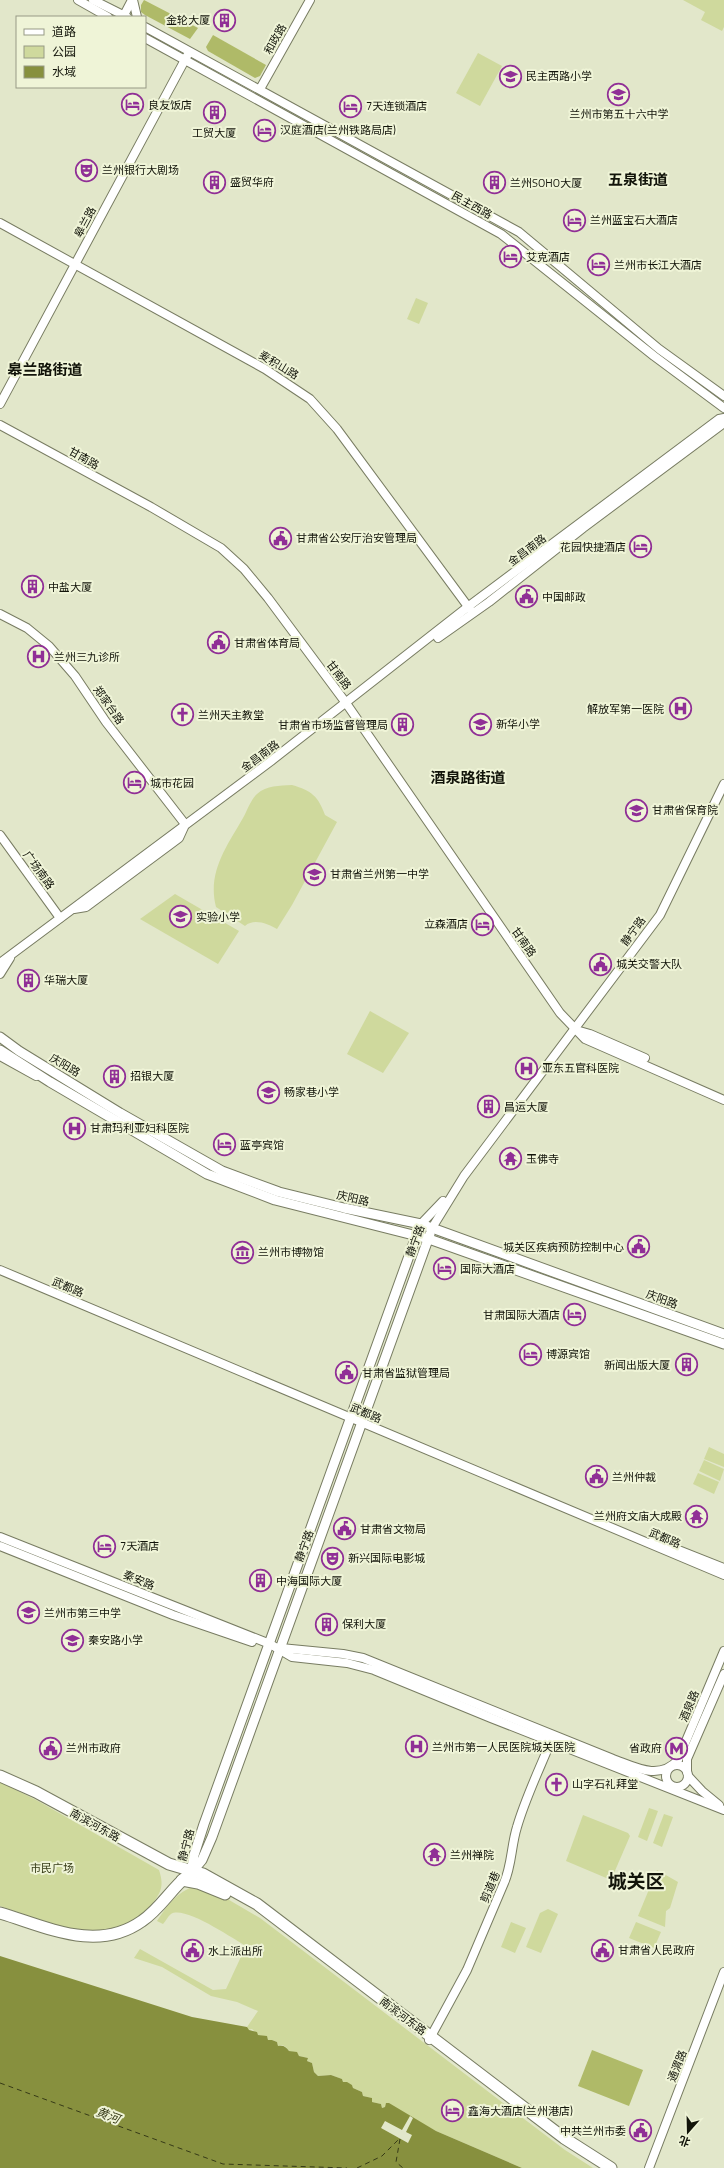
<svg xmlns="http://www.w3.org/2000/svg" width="724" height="2168" viewBox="0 0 724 2168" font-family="'Titillium Web','Noto Sans SC',sans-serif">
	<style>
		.green { fill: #cfd99d }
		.forest { fill: #afba68 }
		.water { fill: #87903e }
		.pier { fill: #e2e7ca }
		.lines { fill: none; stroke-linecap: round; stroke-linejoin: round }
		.ferry { stroke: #363a17; stroke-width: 1; stroke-dasharray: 5 4; stroke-linecap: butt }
		.secondary-casing { stroke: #787c62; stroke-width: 10 }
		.primary-casing { stroke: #787c62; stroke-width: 11 }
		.highway-casing { stroke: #787c62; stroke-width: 13 }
		.secondary { stroke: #fff; stroke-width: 8 }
		.primary { stroke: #fff; stroke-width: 9 }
		.highway { stroke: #fff; stroke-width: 11 }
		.labels { text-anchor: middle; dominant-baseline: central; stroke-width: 4; stroke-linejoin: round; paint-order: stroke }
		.poi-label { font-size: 11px; fill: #12140a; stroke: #eff4d7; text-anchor: start }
		.street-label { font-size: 11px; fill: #12140a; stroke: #eff4d7 }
		.park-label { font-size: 11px; fill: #363b17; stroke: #eff4d7 }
		.water-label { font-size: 12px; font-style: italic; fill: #363a17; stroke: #eff4d7 }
		.district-label { font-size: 15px; font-weight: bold; fill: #12140a; stroke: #eff4d7 }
		.town-label { font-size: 19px; font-weight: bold; fill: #12140a; stroke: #eff4d7 }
	</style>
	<rect width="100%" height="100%" fill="#e2e7ca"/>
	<g class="green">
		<polygon points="683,0 724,0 724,27 722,31 701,20 705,12"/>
		<polygon points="478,53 502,66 480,106 456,93"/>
		<polygon points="416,298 428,303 419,324 407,319"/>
		<path d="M292 785C312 791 318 796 325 815L337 822 292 905 277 929C268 924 254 918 245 926L216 907C207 872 227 846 243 818 247 811 251 799 257 794 267 785 279 786 292 785Z"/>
		<polygon points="175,894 239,931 218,964 140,919"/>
		<polygon points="370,1011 409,1033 383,1073 347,1054"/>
		<polygon points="709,1447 724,1454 724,1467 704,1459"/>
		<polygon points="704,1460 724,1469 720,1481 699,1471"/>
		<polygon points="698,1473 719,1482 714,1494 693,1484"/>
		<path d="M0 1782 38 1801 159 1870C165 1888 160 1894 149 1908 110 1953 46 1921 0 1906Z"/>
		<polygon points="649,1808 658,1811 647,1841 638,1837"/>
		<polygon points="664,1814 673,1817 662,1847 653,1843"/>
		<polygon points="583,1815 628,1833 630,1836 611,1880 566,1861"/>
		<polygon points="657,1870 678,1882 670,1908 666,1911 665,1927 638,1916"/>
		<path d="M195 1886 224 1897 260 1918 565 2150 593 2168H522L436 2131 386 2104 385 2107 382 2108 381 2104 372 2102V2098L363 2096 362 2092 353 2088 352 2085 343 2082 342 2079 331 2075 318 2076 314 2072 312 2063 307 2061 308 2058 299 2056 297 2053 289 2051C286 2047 284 2044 278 2046L277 2042 272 2040H268L267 2037 258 2035 252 2029 248 2030 247 2027 258 2011 237 2002 211 1996 162 1967 134 1958 140 1949 213 1990 226 1989 246 1946C232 1938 184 1905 171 1914 168 1916 166 1921 163 1924L157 1921C167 1905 177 1892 195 1886Z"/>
		<polygon points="548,1909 558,1914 541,1953 526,1947 540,1913"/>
		<polygon points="511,1922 526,1928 515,1953 501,1947"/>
		<polygon points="636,1922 661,1932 654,1948 629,1938"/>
	</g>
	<g class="forest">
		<polygon points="144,0 198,28 190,39 145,15 141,12 141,5"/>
		<polygon points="213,35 266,65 260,76 255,78 208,51 206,47"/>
		<polygon points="592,2050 643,2070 629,2106 578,2086"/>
	</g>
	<path class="water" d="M0 1956 192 2017 247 2027 249 2030 257 2032 258 2035 267 2036 268 2040H272L277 2042 278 2046C284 2045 286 2047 289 2051L297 2052 299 2056 308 2058 307 2061 312 2063 314 2072 318 2076 331 2075 342 2079 343 2082H347L352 2085 353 2088 362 2092 363 2096 372 2098V2102L381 2104 382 2108 385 2107 386 2103H389L436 2131 522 2168H0Z"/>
	<polygon class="pier" points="410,2116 413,2118 406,2132 412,2135 408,2143 381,2128 385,2121 402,2130"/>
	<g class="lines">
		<g class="ferry">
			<polyline points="0,2083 223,2164 347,2168"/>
			<polyline points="400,2139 396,2162 403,2168"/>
			<polyline points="357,2168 382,2156 400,2138"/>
		</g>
		<defs>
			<g id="secondary">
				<polyline points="78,0 108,17"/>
				<polyline points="93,0 127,17"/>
				<polyline points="133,0 137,17"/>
				<polyline points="123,17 132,0"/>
				<polyline points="145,27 519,232 659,349 724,396"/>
				<polyline points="145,38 501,234 654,356 724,408"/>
				<polyline points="260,89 310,0"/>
				<polyline points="0,223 265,369 310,399 337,429 472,612"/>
				<polyline points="0,404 187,56"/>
				<polyline points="0,425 151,507 221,548 244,569 268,598 346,703 560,1013 585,1039 724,1100"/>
				<polyline points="0,614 27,628 49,646 75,676 106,722 185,824"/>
				<polyline points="438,638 489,602 583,528 724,423"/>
				<polyline points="0,835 60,918"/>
				<polyline points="74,909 86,907 171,844 179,838 184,827"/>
				<polyline points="0,963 271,761 469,606 719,419 724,418"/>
				<polyline points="0,974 10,958"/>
				<polyline points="576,1030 590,1034 645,1058"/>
				<polyline points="0,1056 36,1076"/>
				<polyline points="421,1224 443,1201"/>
				<polyline points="432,1228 464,1176 660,915 724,784"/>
				<polyline points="0,1270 724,1575"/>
				<polyline points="0,1537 270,1644 292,1657 347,1663 374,1670 491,1718 724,1810"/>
				<polyline points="653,1540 724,1568"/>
				<polyline points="0,1546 173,1615 252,1642"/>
				<path d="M281 1648 343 1654 363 1658 613 1759C635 1767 659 1781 678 1760L724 1651"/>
				<circle cx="677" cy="1776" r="11"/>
				<polyline points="687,1772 687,1759 724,1674"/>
				<polyline points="688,1776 702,1791 719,1805"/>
				<path d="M429 2040 467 1970 504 1883C512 1865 511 1846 517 1827 526 1796 541 1766 553 1736"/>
				<polyline points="649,2168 724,1972"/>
			</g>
			<g id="primary">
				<polyline points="0,1037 19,1051 120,1113 222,1171 279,1192 344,1208 421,1224 724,1334"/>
				<polyline points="0,1050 50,1082 207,1174 275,1200 429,1239 724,1344"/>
				<polyline points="191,1873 202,1860 212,1837 430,1234"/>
				<polyline points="191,1873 194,1855 204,1824 418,1231"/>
			</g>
			<g id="highway">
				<polyline points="0,1776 36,1792 169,1864 203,1874 257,1904 564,2138 611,2168"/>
				<polyline points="182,1880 198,1883 225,1894"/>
				<path d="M0 1913C47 1927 97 1953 142 1921 160 1909 171 1889 187 1876"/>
			</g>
		</defs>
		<use href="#secondary" class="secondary-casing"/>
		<use href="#primary" class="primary-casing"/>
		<use href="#highway" class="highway-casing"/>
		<use href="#secondary" class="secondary"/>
		<use href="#primary" class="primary"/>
		<use href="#highway" class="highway"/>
	</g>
	<defs>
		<symbol id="building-ring" viewBox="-11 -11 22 22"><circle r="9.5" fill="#eff4d7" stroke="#902f96" stroke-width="1.5"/><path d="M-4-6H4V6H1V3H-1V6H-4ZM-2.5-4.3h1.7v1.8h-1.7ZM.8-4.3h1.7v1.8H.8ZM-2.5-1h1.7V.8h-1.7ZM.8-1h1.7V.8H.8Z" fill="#902f96"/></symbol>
		<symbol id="school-ring" viewBox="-11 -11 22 22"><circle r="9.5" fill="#eff4d7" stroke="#902f96" stroke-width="1.5"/><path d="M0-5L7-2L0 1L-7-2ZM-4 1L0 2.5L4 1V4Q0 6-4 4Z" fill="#902f96"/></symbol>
		<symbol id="hotel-ring" viewBox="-11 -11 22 22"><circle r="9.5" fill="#eff4d7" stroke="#902f96" stroke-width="1.5"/><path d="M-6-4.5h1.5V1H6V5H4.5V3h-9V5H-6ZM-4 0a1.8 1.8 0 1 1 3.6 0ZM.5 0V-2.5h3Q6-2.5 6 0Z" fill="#902f96"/></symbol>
		<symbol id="theatre-ring" viewBox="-11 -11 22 22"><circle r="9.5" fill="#eff4d7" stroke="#902f96" stroke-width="1.5"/><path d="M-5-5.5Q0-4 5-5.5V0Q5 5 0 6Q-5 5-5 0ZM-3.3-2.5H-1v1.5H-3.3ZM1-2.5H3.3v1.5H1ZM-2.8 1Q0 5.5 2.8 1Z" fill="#902f96"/></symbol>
		<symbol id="civic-ring" viewBox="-11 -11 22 22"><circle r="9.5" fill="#eff4d7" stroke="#902f96" stroke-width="1.5"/><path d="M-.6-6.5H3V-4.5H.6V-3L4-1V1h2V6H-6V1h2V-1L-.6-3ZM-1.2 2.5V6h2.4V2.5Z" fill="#902f96"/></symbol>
		<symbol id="hospital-ring" viewBox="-11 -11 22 22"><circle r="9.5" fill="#eff4d7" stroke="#902f96" stroke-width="1.5"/><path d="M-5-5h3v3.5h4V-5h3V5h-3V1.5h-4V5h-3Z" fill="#902f96"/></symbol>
		<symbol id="church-ring" viewBox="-11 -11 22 22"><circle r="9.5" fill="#eff4d7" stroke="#902f96" stroke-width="1.5"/><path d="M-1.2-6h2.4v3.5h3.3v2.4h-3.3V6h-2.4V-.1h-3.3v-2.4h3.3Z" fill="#902f96"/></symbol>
		<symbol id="temple-ring" viewBox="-11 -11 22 22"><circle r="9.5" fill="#eff4d7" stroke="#902f96" stroke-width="1.5"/><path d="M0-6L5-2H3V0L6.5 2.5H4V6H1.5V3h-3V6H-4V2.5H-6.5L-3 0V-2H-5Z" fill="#902f96"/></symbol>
		<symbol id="museum-ring" viewBox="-11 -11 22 22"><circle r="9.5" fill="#eff4d7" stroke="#902f96" stroke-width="1.5"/><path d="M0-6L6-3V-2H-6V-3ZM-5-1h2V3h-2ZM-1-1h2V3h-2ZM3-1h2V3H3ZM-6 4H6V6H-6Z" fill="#902f96"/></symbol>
		<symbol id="metro-ring" viewBox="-11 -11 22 22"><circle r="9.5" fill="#eff4d7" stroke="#902f96" stroke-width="1.5"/><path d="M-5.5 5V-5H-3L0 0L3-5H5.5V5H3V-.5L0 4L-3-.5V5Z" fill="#902f96"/></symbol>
	</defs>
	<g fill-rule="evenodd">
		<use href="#building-ring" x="212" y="8" width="25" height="25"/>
		<use href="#school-ring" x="498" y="64" width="25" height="25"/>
		<use href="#school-ring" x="606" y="82" width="25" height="25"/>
		<use href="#hotel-ring" x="120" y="92" width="25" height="25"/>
		<use href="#hotel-ring" x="338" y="94" width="25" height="25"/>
		<use href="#building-ring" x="202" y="100" width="25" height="25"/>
		<use href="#hotel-ring" x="252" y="118" width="25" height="25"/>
		<use href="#theatre-ring" x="74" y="158" width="25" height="25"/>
		<use href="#building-ring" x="202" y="170" width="25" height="25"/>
		<use href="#building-ring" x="482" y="170" width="25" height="25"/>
		<use href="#hotel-ring" x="562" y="208" width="25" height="25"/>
		<use href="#hotel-ring" x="498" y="244" width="25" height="25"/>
		<use href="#hotel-ring" x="586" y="252" width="25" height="25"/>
		<use href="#civic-ring" x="268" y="526" width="25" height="25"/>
		<use href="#hotel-ring" x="628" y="534" width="25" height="25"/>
		<use href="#building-ring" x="20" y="574" width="25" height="25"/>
		<use href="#civic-ring" x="514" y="584" width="25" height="25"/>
		<use href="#civic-ring" x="206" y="630" width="25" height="25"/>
		<use href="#hospital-ring" x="26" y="644" width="25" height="25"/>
		<use href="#hospital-ring" x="668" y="696" width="25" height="25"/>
		<use href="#church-ring" x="170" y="702" width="25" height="25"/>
		<use href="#school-ring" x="468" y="712" width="25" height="25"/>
		<use href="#building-ring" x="390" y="712" width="25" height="25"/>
		<use href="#hotel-ring" x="122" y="770" width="25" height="25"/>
		<use href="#school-ring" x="624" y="798" width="25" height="25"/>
		<use href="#school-ring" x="302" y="862" width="25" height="25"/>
		<use href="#school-ring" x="168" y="904" width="25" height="25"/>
		<use href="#hotel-ring" x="470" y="912" width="25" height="25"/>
		<use href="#civic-ring" x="588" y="952" width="25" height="25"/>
		<use href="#building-ring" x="16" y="968" width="25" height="25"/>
		<use href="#hospital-ring" x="514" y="1056" width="25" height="25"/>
		<use href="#building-ring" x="102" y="1064" width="25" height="25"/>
		<use href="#school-ring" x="256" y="1080" width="25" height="25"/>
		<use href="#building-ring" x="476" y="1094" width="25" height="25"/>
		<use href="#hospital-ring" x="62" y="1116" width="25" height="25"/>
		<use href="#hotel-ring" x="212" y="1132" width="25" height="25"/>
		<use href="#temple-ring" x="498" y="1146" width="25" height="25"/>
		<use href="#civic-ring" x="626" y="1234" width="25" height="25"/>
		<use href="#museum-ring" x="230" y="1240" width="25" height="25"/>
		<use href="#hotel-ring" x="432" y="1256" width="25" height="25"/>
		<use href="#hotel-ring" x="562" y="1302" width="25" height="25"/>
		<use href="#hotel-ring" x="518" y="1342" width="25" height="25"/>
		<use href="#building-ring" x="674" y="1352" width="25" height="25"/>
		<use href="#civic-ring" x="334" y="1360" width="25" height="25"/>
		<use href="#civic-ring" x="584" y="1464" width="25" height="25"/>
		<use href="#temple-ring" x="684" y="1504" width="25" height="25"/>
		<use href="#civic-ring" x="332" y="1516" width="25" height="25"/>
		<use href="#hotel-ring" x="92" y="1534" width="25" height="25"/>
		<use href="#theatre-ring" x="320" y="1546" width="25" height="25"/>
		<use href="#building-ring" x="248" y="1568" width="25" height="25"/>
		<use href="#school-ring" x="16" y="1600" width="25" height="25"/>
		<use href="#building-ring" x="314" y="1612" width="25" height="25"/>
		<use href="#school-ring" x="60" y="1628" width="25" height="25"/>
		<use href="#hospital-ring" x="404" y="1734" width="25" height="25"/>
		<use href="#civic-ring" x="38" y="1736" width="25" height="25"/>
		<use href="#metro-ring" x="664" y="1736" width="25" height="25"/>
		<use href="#church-ring" x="544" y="1772" width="25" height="25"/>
		<use href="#temple-ring" x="422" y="1842" width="25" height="25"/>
		<use href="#civic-ring" x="590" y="1938" width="25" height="25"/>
		<use href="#civic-ring" x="180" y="1938" width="25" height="25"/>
		<use href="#hotel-ring" x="440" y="2098" width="25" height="25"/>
		<use href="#civic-ring" x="628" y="2118" width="25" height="25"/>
	</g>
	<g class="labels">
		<g class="poi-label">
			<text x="210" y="20" text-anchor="end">金轮大厦</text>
			<text x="526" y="76">民主西路小学</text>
			<text x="148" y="105">良友饭店</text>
			<text x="366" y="106">7天连锁酒店</text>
			<text x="619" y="114" text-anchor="middle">兰州市第五十六中学</text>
			<text x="280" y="130">汉庭酒店(兰州铁路局店)</text>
			<text x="214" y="133" text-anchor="middle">工贸大厦</text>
			<text x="102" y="170">兰州银行大剧场</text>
			<text x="230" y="182">盛贸华府</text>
			<text x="510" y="183">兰州SOHO大厦</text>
			<text x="590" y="220">兰州蓝宝石大酒店</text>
			<text x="526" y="257">艾克酒店</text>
			<text x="614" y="265">兰州市长江大酒店</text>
			<text x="296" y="538">甘肃省公安厅治安管理局</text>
			<text x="626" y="547" text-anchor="end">花园快捷酒店</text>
			<text x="48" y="587">中盐大厦</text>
			<text x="542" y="597">中国邮政</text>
			<text x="234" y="643">甘肃省体育局</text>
			<text x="54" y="657">兰州三九诊所</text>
			<text x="664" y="709" text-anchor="end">解放军第一医院</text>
			<text x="198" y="715">兰州天主教堂</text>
			<text x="496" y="724">新华小学</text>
			<text x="388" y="725" text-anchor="end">甘肃省市场监督管理局</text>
			<text x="150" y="783">城市花园</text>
			<text x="652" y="810">甘肃省保育院</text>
			<text x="330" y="874">甘肃省兰州第一中学</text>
			<text x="196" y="917">实验小学</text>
			<text x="468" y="924" text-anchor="end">立森酒店</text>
			<text x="616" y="964">城关交警大队</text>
			<text x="44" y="980">华瑞大厦</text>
			<text x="542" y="1068">亚东五官科医院</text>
			<text x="130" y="1076">招银大厦</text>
			<text x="284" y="1092">畅家巷小学</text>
			<text x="504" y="1107">昌运大厦</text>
			<text x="90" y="1128">甘肃玛利亚妇科医院</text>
			<text x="240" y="1145">蓝亭宾馆</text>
			<text x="526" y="1159">玉佛寺</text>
			<text x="624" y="1247" text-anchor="end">城关区疾病预防控制中心</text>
			<text x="258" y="1252">兰州市博物馆</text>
			<text x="460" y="1269">国际大酒店</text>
			<text x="560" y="1315" text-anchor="end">甘肃国际大酒店</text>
			<text x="546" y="1354">博源宾馆</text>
			<text x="670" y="1365" text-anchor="end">新闻出版大厦</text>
			<text x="362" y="1373">甘肃省监狱管理局</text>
			<text x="612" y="1477">兰州仲裁</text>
			<text x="682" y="1516" text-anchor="end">兰州府文庙大成殿</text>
			<text x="360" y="1529">甘肃省文物局</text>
			<text x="120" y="1546">7天酒店</text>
			<text x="348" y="1558">新兴国际电影城</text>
			<text x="276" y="1581">中海国际大厦</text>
			<text x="44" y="1613">兰州市第三中学</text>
			<text x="342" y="1624">保利大厦</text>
			<text x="88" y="1640">秦安路小学</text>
			<text x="432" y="1747">兰州市第一人民医院城关医院</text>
			<text x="66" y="1748">兰州市政府</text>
			<text x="662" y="1748" text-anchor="end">省政府</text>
			<text x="572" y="1784">山字石礼拜堂</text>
			<text x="450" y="1855">兰州禅院</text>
			<text x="618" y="1950">甘肃省人民政府</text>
			<text x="208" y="1951">水上派出所</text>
			<text x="468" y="2111">鑫海大酒店(兰州港店)</text>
			<text x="626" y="2131" text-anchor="end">中共兰州市委</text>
		</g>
		<g class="street-label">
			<text transform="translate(275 39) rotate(-61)">和政路</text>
			<text transform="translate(472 205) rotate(29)">民主西路</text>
			<text transform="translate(85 222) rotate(-62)">皋兰路</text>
			<text transform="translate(279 365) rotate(31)">麦积山路</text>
			<text transform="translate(84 458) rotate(29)">甘南路</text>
			<text transform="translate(527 550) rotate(-37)">金昌南路</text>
			<text transform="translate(339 675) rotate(53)">甘南路</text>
			<text transform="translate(109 705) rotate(55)">郑家台路</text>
			<text transform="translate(260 756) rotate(-37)">金昌南路</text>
			<text transform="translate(39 870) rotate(54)">广场南路</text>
			<text transform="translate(633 931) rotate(-54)">静宁路</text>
			<text transform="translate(524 942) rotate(55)">甘南路</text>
			<text transform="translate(65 1065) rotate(31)">庆阳路</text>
			<text transform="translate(353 1198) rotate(13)">庆阳路</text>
			<text transform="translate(415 1241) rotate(-70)">静宁路</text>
			<text transform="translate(68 1287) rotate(23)">武都路</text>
			<text transform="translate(662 1299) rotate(20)">庆阳路</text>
			<text transform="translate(366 1413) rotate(23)">武都路</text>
			<text transform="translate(665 1538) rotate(23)">武都路</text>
			<text transform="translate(304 1546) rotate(-70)">静宁路</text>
			<text transform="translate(139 1580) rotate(22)">秦安路</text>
			<text transform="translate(689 1706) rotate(-67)">酒泉路</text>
			<text transform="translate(95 1825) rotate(29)">南滨河东路</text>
			<text transform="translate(186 1845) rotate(-75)">静宁路</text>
			<text transform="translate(490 1887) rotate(-67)">剪道巷</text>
			<text transform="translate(403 2016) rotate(37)">南滨河东路</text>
			<text transform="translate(677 2066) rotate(-69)">通渭路</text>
		</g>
		<g class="park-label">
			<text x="52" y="1868">市民广场</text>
		</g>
		<g class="water-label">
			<text transform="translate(108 2115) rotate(21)">黄河</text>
		</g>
		<g class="district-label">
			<text x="638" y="179">五泉街道</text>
			<text x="45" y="369">皋兰路街道</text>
			<text x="468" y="777">酒泉路街道</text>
		</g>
		<g class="town-label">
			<text x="636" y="1880">城关区</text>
		</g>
	</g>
	<rect x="16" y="16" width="130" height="72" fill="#eff4d7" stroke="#979a85"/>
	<rect x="24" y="29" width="20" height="6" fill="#ffffff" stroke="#979a85"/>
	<text x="52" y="36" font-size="12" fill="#12140a">道路</text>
	<rect x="24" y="46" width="20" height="12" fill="#cfd99d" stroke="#979a85"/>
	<text x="52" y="56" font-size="12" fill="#12140a">公园</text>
	<rect x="24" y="66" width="20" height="12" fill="#87903e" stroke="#979a85"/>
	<text x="52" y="76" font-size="12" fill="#12140a">水域</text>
	<g transform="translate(688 2132) rotate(200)" stroke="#eff4d7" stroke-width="3" paint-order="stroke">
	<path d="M0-3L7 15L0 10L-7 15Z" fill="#12140a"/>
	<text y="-6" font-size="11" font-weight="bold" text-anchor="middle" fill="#12140a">北</text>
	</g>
</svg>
